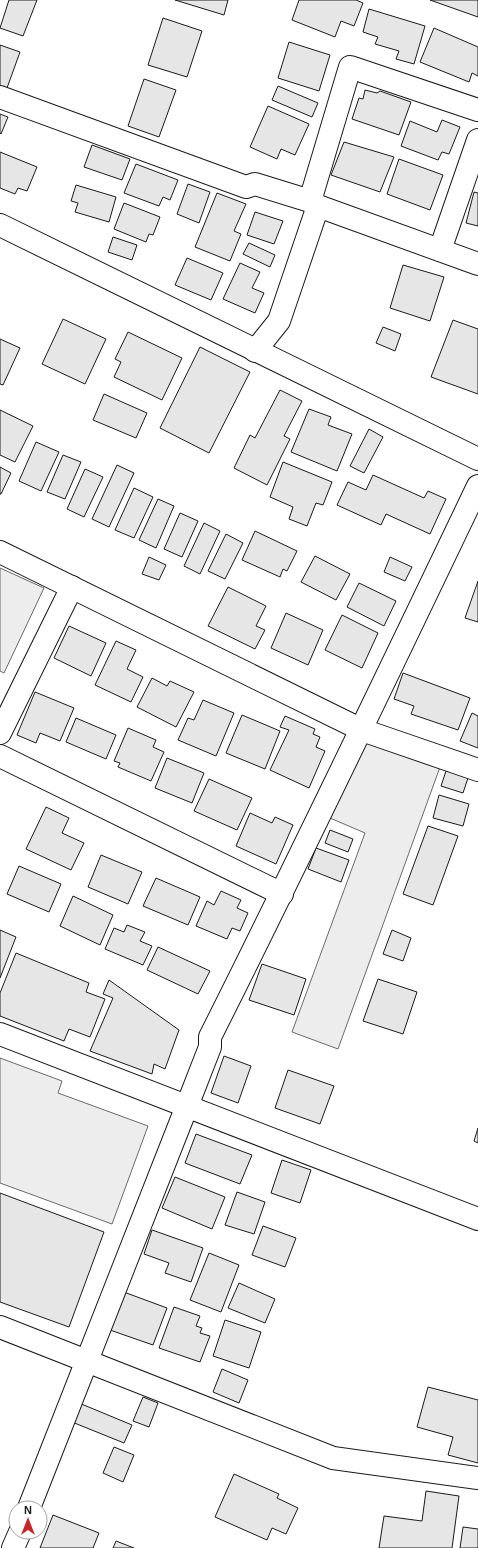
<svg xmlns="http://www.w3.org/2000/svg" width="478" height="1548" viewBox="0 0 478 1548" font-family="Arial,sans-serif">
	<style>
		.parking { fill: #ededed; stroke: #6a6a6a }
		.building { fill: #e6e6e6; stroke: #1a1a1a }
		.lines { fill: none; stroke-linecap: round; stroke-linejoin: round }
		.street-casing { stroke: #1a1a1a; stroke-width: 24 }
		.secondary-casing { stroke: #1a1a1a; stroke-width: 24 }
		.street { stroke: #fff; stroke-width: 22 }
		.secondary { stroke: #fff; stroke-width: 22 }
	</style>
	<rect width="100%" height="100%" fill="#fff"/>
	<g class="parking">
		<polygon points="0,568 44,588 4,673 0,671"/>
		<polygon points="366,743 440,767 338,1049 292,1032 365,833 330,818"/>
		<polygon points="0,1058 62,1081 58,1093 148,1126 112,1224 0,1183"/>
	</g>
	<g class="building">
		<polygon points="9,0 37,0 23,36 0,28"/>
		<polygon points="175,0 228,0 224,15"/>
		<polygon points="299,0 356,0 363,3 354,26 341,21 335,37 292,20"/>
		<polygon points="430,0 478,0 478,17"/>
		<polygon points="369,9 425,26 414,64 396,59 399,51 375,44 378,37 363,32"/>
		<polygon points="163,18 202,31 187,77 148,65"/>
		<polygon points="434,28 478,47 478,76 472,73 469,82 420,62"/>
		<polygon points="289,42 330,55 319,91 278,78"/>
		<polygon points="0,45 20,52 7,88 0,86"/>
		<polygon points="144,79 176,90 159,137 128,126"/>
		<polygon points="278,86 318,103 312,117 272,100"/>
		<polygon points="365,90 377,93 380,91 411,102 399,135 352,119 359,98 363,99"/>
		<polygon points="268,106 309,124 295,155 281,149 277,159 250,147"/>
		<polygon points="0,114 8,117 1,134 0,133"/>
		<polygon points="442,120 460,127 449,154 442,152 438,160 401,146 410,121 437,132"/>
		<polygon points="344,142 394,157 380,192 331,175"/>
		<polygon points="92,145 130,159 122,180 84,167"/>
		<polygon points="0,152 37,167 27,191 18,188 15,194 0,188"/>
		<polygon points="399,159 443,175 430,210 387,194"/>
		<polygon points="136,164 178,180 170,200 163,197 159,206 124,193"/>
		<polygon points="188,184 210,192 199,223 177,214"/>
		<polygon points="76,185 116,197 109,222 75,212 78,203 71,201"/>
		<polygon points="474,192 478,193 478,226 466,223"/>
		<polygon points="217,193 246,204 234,231 241,234 230,261 195,247"/>
		<polygon points="124,203 160,217 153,235 149,234 146,242 114,229"/>
		<polygon points="255,212 283,221 274,244 247,235"/>
		<polygon points="113,237 137,245 132,260 108,252"/>
		<polygon points="249,243 275,255 270,267 243,254"/>
		<polygon points="187,258 223,273 211,300 175,285"/>
		<polygon points="240,263 260,272 252,288 264,293 255,313 223,299"/>
		<polygon points="403,265 444,277 430,321 390,308"/>
		<polygon points="63,319 106,339 85,384 42,364"/>
		<polygon points="453,320 478,329 478,394 431,377"/>
		<polygon points="383,327 401,334 395,351 376,343"/>
		<polygon points="128,332 182,358 162,400 114,377 121,362 115,359"/>
		<polygon points="0,339 20,348 3,385 0,384"/>
		<polygon points="200,347 250,372 209,453 160,428"/>
		<polygon points="280,390 302,401 284,436 290,439 267,485 234,468 250,435 255,438"/>
		<polygon points="104,394 147,413 136,438 93,420"/>
		<polygon points="309,409 331,417 328,425 352,434 337,471 291,452"/>
		<polygon points="0,410 33,426 15,462 0,455"/>
		<polygon points="369,429 383,437 364,473 350,466"/>
		<polygon points="36,442 59,452 41,491 19,481"/>
		<polygon points="63,455 81,462 65,499 47,492"/>
		<polygon points="283,462 332,482 323,505 316,503 307,526 289,519 293,507 270,497"/>
		<polygon points="117,465 134,473 109,527 92,519"/>
		<polygon points="0,467 11,473 1,494 0,494"/>
		<polygon points="85,469 103,477 84,517 67,509"/>
		<polygon points="373,475 424,498 428,491 446,499 430,534 386,514 381,525 337,505 348,482 366,490"/>
		<polygon points="134,488 153,497 134,538 115,530"/>
		<polygon points="158,499 174,506 156,548 139,540"/>
		<polygon points="180,513 198,521 182,557 164,549"/>
		<polygon points="204,523 220,531 200,574 184,566"/>
		<polygon points="255,531 297,551 287,571 283,569 280,577 242,560"/>
		<polygon points="226,534 243,543 225,579 208,571"/>
		<polygon points="315,556 350,574 336,600 301,582"/>
		<polygon points="149,557 166,565 159,580 142,574"/>
		<polygon points="390,557 412,567 405,581 384,572"/>
		<polygon points="478,581 478,622 465,618"/>
		<polygon points="359,583 396,601 384,626 347,607"/>
		<polygon points="228,587 266,606 256,626 265,630 255,649 208,626"/>
		<polygon points="286,613 323,630 308,665 271,648"/>
		<polygon points="342,615 378,633 362,668 325,650"/>
		<polygon points="69,626 106,643 91,676 54,658"/>
		<polygon points="116,641 136,650 127,669 143,677 131,702 95,685"/>
		<polygon points="403,673 470,698 458,730 411,714 414,706 394,699"/>
		<polygon points="152,678 167,686 170,681 194,692 176,727 137,707"/>
		<polygon points="35,692 74,708 60,741 40,733 36,743 17,735"/>
		<polygon points="203,700 234,713 216,756 178,740 188,718 194,720"/>
		<polygon points="472,713 478,716 478,748 460,741"/>
		<polygon points="242,715 280,731 265,769 226,753"/>
		<polygon points="285,716 315,729 313,734 320,737 316,747 325,751 309,788 270,770 289,730 280,727"/>
		<polygon points="76,718 116,735 106,759 66,742"/>
		<polygon points="128,728 156,740 153,747 164,752 151,781 118,767 120,763 114,761"/>
		<polygon points="167,758 204,773 192,803 155,788"/>
		<polygon points="447,768 469,775 463,793 441,786"/>
		<polygon points="209,779 252,798 237,830 194,811"/>
		<polygon points="439,795 469,804 463,826 433,818"/>
		<polygon points="46,807 69,818 62,833 84,843 71,870 26,849"/>
		<polygon points="250,813 272,823 275,817 293,825 276,864 236,846"/>
		<polygon points="428,826 458,836 433,905 403,894"/>
		<polygon points="330,830 353,839 348,852 325,843"/>
		<polygon points="316,848 349,860 341,882 308,869"/>
		<polygon points="101,855 142,872 128,904 88,887"/>
		<polygon points="19,866 61,884 49,912 7,894"/>
		<polygon points="156,878 200,897 188,925 143,906"/>
		<polygon points="221,891 241,900 237,908 248,913 240,931 232,928 227,939 196,926 207,901 214,905"/>
		<polygon points="73,896 113,915 100,945 60,926"/>
		<polygon points="127,925 145,932 140,941 152,946 143,965 105,949 114,928 124,932"/>
		<polygon points="0,930 16,937 0,978"/>
		<polygon points="392,930 411,938 403,961 383,954"/>
		<polygon points="158,947 210,971 198,994 147,970"/>
		<polygon points="16,953 89,983 86,992 105,999 90,1037 69,1029 64,1041 0,1016 0,993"/>
		<polygon points="262,964 306,979 294,1015 249,1000"/>
		<polygon points="378,979 417,992 403,1034 363,1021"/>
		<polygon points="109,980 179,1030 165,1069 154,1064 152,1074 90,1051 113,998 103,994"/>
		<polygon points="224,1056 251,1066 238,1103 211,1093"/>
		<polygon points="288,1070 334,1086 320,1124 275,1108"/>
		<polygon points="478,1128 478,1143 474,1141"/>
		<polygon points="196,1134 252,1155 240,1184 185,1163"/>
		<polygon points="282,1160 311,1170 300,1203 271,1193"/>
		<polygon points="175,1177 225,1197 212,1229 162,1208"/>
		<polygon points="237,1192 265,1202 254,1234 225,1225"/>
		<polygon points="0,1193 104,1232 69,1327 0,1302"/>
		<polygon points="263,1226 296,1238 285,1267 252,1255"/>
		<polygon points="152,1230 203,1248 191,1282 165,1273 169,1263 144,1254"/>
		<polygon points="209,1253 239,1265 221,1312 190,1300"/>
		<polygon points="239,1283 275,1299 265,1323 228,1308"/>
		<polygon points="121,1291 167,1308 153,1345 107,1329"/>
		<polygon points="174,1307 200,1316 196,1326 202,1328 200,1333 210,1336 200,1362 159,1348"/>
		<polygon points="225,1320 261,1332 249,1368 213,1356"/>
		<polygon points="222,1369 248,1380 239,1403 213,1392"/>
		<polygon points="428,1387 478,1400 478,1463 448,1455 453,1437 417,1427"/>
		<polygon points="143,1397 158,1403 149,1427 133,1421"/>
		<polygon points="79,1403 132,1425 124,1443 72,1422"/>
		<polygon points="114,1447 134,1455 123,1482 103,1473"/>
		<polygon points="234,1474 279,1494 277,1498 298,1508 286,1534 272,1528 267,1540 215,1517"/>
		<polygon points="426,1491 459,1496 452,1548 379,1548 384,1516 422,1521"/>
		<polygon points="53,1515 99,1533 93,1548 40,1548"/>
		<polygon points="463,1527 478,1529 478,1548 460,1548"/>
		<polygon points="116,1541 134,1548 113,1548"/>
	</g>
	<g class="lines">
		<defs>
			<g id="street">
				<polyline points="0,97 246,187 255,184 310,201 318,206 478,264"/>
				<polyline points="310,201 350,67 478,110"/>
				<polyline points="440,250 478,140"/>
				<polyline points="255,351 279,321 318,206"/>
				<polyline points="0,552 362,730 478,770"/>
				<polyline points="0,733 72,587"/>
				<polyline points="0,756 282,894"/>
				<polyline points="0,1034 478,1219"/>
				<polyline points="0,1327 333,1458 478,1478"/>
				<path d="M29 1508 187 1106 210 1047V1037C302 854 390 670 478 486"/>
				<polyline points="13,1548 20,1532"/>
			</g>
			<polyline id="secondary" points="0,225 478,459"/>
		</defs>
		<use href="#street" class="street-casing"/>
		<use href="#secondary" class="secondary-casing"/>
		<use href="#street" class="street"/>
		<use href="#secondary" class="secondary"/>
	</g>
	<g transform="translate(28 1520)"><circle r="19" fill="#ffffff" stroke="#a3a3a3"/>
	<path d="M0-3L7 15L0 10L-7 15Z" fill="#c62828"/>
	<text y="-6" font-size="11" font-weight="bold" text-anchor="middle" fill="#1a1a1a">N</text>
	</g>
</svg>
